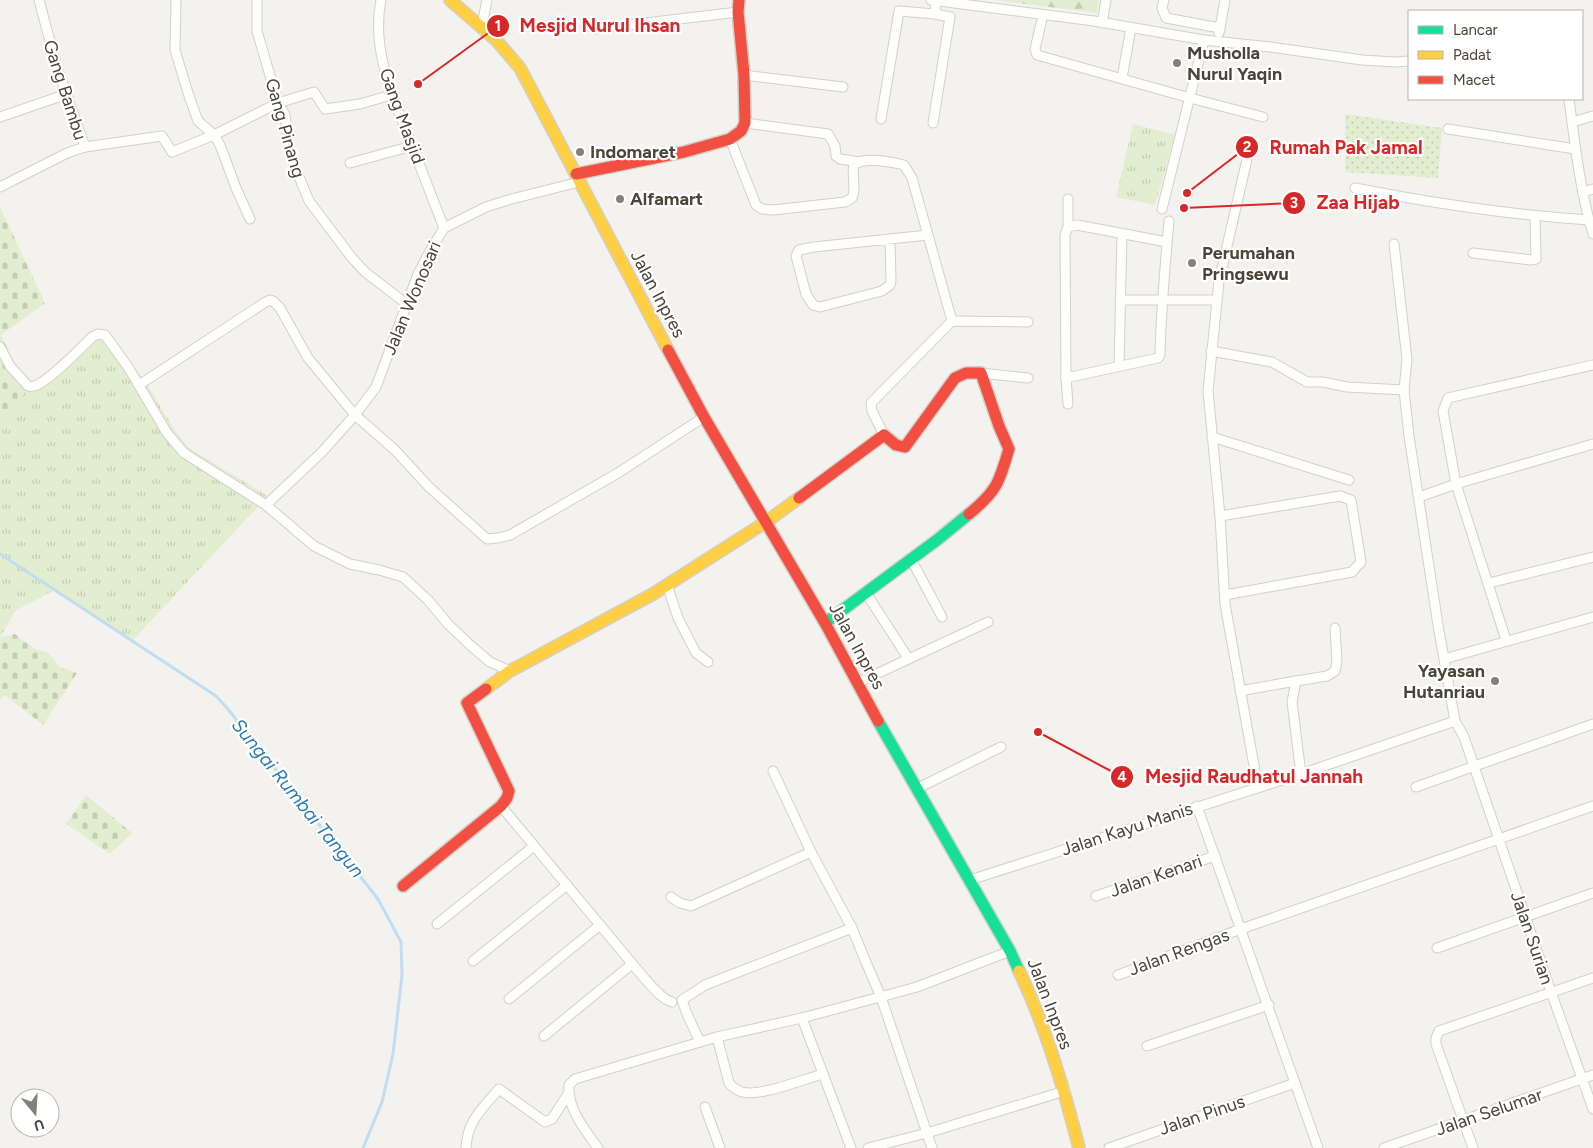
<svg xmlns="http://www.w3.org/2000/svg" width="1593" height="1148" viewBox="0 0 1593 1148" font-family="Figtree,sans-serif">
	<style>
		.grass { fill: url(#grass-tufts) }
		.forest { fill: url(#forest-firs) }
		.cemetery { fill: url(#cemetery-stones) }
		.garden { fill: url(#garden-dots) }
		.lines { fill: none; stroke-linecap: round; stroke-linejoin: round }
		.stream { stroke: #c0ddf1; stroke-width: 3 }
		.street-casing { stroke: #d2d0cb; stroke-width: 11 }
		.fast-casing { stroke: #d3cfc5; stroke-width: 14 }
		.slow-casing { stroke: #d3cfc5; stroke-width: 14 }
		.jam-casing { stroke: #d3cfc5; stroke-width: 14 }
		.street { stroke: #fdfdfc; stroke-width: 9 }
		.fast { stroke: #16e098; stroke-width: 11 }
		.slow { stroke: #ffcf43; stroke-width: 11 }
		.jam { stroke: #f24e42; stroke-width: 11 }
		.poi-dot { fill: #868178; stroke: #fff; stroke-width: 2 }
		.labels { text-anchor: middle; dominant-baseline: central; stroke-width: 4.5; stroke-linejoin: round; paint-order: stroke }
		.poi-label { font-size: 18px; font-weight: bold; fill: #4b4439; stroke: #fff; text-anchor: start }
		.street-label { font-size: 18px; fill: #4b4439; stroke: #fff }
		.water-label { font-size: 19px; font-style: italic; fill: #2e7ab2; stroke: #fff }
		.leader { fill: none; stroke: #d62828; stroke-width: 2 }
		.callout-dot { fill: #d62828; stroke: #fff; stroke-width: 2 }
		.mark-label { font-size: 15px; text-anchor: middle; font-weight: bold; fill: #fff }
		.callout-label { font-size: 19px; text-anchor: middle; font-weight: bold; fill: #d62828; stroke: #fff; stroke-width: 4.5; stroke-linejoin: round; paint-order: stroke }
	</style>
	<defs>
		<pattern id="grass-tufts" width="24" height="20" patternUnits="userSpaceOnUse" patternTransform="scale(1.25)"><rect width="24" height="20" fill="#e1eecf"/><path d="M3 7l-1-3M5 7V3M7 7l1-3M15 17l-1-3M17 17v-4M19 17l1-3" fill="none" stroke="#c3cdb2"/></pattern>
		<pattern id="forest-firs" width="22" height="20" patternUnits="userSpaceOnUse" patternTransform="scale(1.25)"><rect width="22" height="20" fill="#e1eecf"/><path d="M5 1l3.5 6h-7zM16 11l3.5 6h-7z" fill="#c3cdb2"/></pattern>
		<pattern id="cemetery-stones" width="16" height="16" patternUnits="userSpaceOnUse" patternTransform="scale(1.25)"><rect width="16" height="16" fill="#e1eecf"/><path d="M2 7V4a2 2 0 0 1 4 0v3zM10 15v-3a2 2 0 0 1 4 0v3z" fill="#c3cdb2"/></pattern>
		<pattern id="garden-dots" width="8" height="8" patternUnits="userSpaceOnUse" patternTransform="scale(1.25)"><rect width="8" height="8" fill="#e1eecf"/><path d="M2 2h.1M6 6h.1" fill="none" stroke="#c3cdb2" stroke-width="1.8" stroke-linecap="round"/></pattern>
	</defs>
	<rect width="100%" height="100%" fill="#f4f2ee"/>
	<g class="grass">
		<polygon points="1133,124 1175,135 1155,205 1116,197"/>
		<polygon points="107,334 146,382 175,431 189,448 268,496 132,641 55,590 15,611 0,638 0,418 32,385 39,382 92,335"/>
	</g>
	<polygon class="forest" points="995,0 1099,0 1097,13"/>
	<g class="cemetery">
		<polygon points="0,207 45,303 1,335 15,365 32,385 0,418"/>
		<polygon points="15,634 37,650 47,652 60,667 77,673 43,725 5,695 0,700 0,638"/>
		<polygon points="86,795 132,833 110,854 66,824"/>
	</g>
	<polygon class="garden" points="1345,114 1442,128 1438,178 1345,172"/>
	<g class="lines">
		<polyline class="stream" points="0,554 216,696 227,708 378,899 401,942 402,975 393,1054 382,1102 363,1148"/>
		<defs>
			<g id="street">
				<polyline points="176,0 175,50 189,96 198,121 214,135 220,145 236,188 250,219"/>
				<polyline points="257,0 257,31 278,103 285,115 290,155 309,201 352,258 365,272 408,305"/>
				<path d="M381 0C371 50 393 97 411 143 422 172 433 200 444 228"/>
				<polyline points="931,0 1094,21 1204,40 1270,47 1362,60 1395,62 1409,61"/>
				<polyline points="1164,0 1162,8 1166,18 1220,28"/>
				<polyline points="1043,15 1035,49 1037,55 1190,98 1263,117"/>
				<polyline points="1102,23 1106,0"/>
				<polyline points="482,25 487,0"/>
				<polyline points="595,29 738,12"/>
				<polyline points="1219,33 1225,0"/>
				<polyline points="744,75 843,87"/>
				<polyline points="1122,78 1131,28"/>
				<path d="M1569 99C1575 144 1580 191 1593 234"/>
				<polyline points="0,117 67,94"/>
				<polyline points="881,119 899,11 935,14"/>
				<polyline points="1572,122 1593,116"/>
				<polyline points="745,123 828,134 835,146 836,156 840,159 860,162"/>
				<polyline points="933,123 950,17 935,14 936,1"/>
				<polyline points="1448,129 1575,149"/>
				<path d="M730 139 756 205 762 209 773 210 845 202 852 198C857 188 851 175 854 164 866 157 892 162 904 165L912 178 952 321"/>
				<polyline points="85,147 162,136 172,152 214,135 278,103 314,92 325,109 360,104 391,95"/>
				<polyline points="1248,155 1219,281 1208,391 1220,516 1225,604 1258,788"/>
				<polyline points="350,163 412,146"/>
				<polyline points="0,187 67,153 85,147 56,64 39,0"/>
				<path d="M1355 188C1432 203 1510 215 1589 220"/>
				<polyline points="1583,192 1593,189"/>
				<polyline points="1068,199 1068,227"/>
				<polyline points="1162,209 1204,40"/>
				<polyline points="890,239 891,281 890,285 882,291 820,307 813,305 806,294 796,256 799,250 814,247 928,235"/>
				<path d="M1167 242 1077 225 1068 227 1065 235 1066 378 1158 358 1160 355C1161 310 1165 266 1169 221"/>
				<polyline points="1394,244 1407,359 1404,390 1409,436 1438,625 1455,721 1464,737 1551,992 1593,1109"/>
				<polyline points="1473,253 1531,260 1536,259 1535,217"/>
				<polyline points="1120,300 1216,300"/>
				<path d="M0 347 10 366 28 386C32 387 36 386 39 384 56 374 78 351 92 337L98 334 105 335 128 367 167 433 184 453 266 505 322 452 355 415 376 387 418 274 430 251 444 228 486 207 508 200 579 182"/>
				<polyline points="1211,351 1272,362 1307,382 1323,382 1347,387 1404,390"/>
				<polyline points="1119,366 1122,234"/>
				<polyline points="981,373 1028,378"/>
				<polyline points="1066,378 1068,404"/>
				<polyline points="139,385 264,303 270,300 273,301 280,308 308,358 355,415 395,450 429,487 487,539 498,538 510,535 618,473 704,417"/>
				<polyline points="884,435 872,411 871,403 952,321 1028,322"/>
				<polyline points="1212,437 1349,480"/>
				<polyline points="1419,497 1456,484 1593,444"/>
				<polyline points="266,505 314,546 350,564 379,570 403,577 428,600 448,624 470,645 490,662 510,671"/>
				<polyline points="1220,516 1340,496 1351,500 1361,562 1352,572 1225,595"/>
				<polyline points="911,559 942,617"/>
				<polyline points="1489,583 1593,557"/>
				<polyline points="667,585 678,618 696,653 708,662"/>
				<polyline points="866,593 908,658"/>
				<polyline points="1506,640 1456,484 1443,411 1448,398 1593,365"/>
				<polyline points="1444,659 1593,617"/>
				<polyline points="857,683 988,622"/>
				<polyline points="1240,691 1296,681"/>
				<polyline points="773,771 811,852 852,928 865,960 881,997 932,1148"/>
				<polyline points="1301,774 1292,702 1296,681 1327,676 1335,671 1337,662 1335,628"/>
				<polyline points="1416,787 1593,724"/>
				<polyline points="918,788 1001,747"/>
				<path d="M501 806 645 979C653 987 661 999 672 1002"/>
				<polyline points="1197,806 1318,1148"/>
				<polyline points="970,880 1301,774 1455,721"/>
				<polyline points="1096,896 1215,856"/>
				<polyline points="671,897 680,903 691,906 811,852"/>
				<polyline points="437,924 534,846"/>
				<polyline points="1437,948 1593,893"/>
				<polyline points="473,961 567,885"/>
				<polyline points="1118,975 1241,929 1593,806"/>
				<polyline points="509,999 600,925"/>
				<polyline points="802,1018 851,1148"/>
				<polyline points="544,1036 632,964"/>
				<path d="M717 1037 729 1083C732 1087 736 1090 742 1092 760 1097 804 1079 823 1074"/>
				<polyline points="700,1042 687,1014 682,1000 705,985 852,928"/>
				<polyline points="1147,1046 1269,1005"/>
				<polyline points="705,1107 720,1148"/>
				<path d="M466 1148C467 1121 482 1109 499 1089L545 1122 552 1119 568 1094"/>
				<path d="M598 1148C585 1130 567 1108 569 1085L575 1079 717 1037 802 1018 917 987 1010 951"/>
				<polyline points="868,1148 927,1133 1065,1091"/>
				<polyline points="1109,1148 1295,1083"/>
				<polyline points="1384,1148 1593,1075"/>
				<polyline points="1473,1148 1436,1044 1436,1038 1439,1031 1593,978"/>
			</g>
			<g id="fast">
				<polyline points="825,623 937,540 969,514"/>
				<polyline points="878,721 1010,951 1019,971"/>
			</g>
			<g id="slow">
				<polyline points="450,0 496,40 520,68 668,350"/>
				<polyline points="486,689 510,671 653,594 766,522 799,498"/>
				<path d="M1019 971C1046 1027 1064 1088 1079 1148"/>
			</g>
			<g id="jam">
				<polyline points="576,174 684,152 730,139 741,131 745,123 744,75 738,12 739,0"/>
				<polyline points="668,350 704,417 825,623 878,721"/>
				<path d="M799 498 884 435 896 445 905 447 955 378 966 373H981L999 426 1009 449C999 483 997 491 969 514"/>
				<polyline points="403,886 501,806 507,798 509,791 467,703 486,689"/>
			</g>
		</defs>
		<use href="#street" class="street-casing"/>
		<use href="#fast" class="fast-casing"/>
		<use href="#slow" class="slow-casing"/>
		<use href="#jam" class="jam-casing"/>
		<use href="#street" class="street"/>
		<use href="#fast" class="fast"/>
		<use href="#slow" class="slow"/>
		<use href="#jam" class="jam"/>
	</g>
	<g class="poi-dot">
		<circle cx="1177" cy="63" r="5"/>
		<circle cx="580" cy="152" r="5"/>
		<circle cx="620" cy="199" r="5"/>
		<circle cx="1192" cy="263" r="5"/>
		<circle cx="1495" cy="681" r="5"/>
	</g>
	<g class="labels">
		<g class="poi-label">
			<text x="1187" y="53">Musholla<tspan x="1187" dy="21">Nurul Yaqin</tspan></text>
			<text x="590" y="152">Indomaret</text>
			<text x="630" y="199">Alfamart</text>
			<text x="1202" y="253">Perumahan<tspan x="1202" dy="21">Pringsewu</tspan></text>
			<text x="1485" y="671" text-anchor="end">Yayasan<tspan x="1485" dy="21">Hutanriau</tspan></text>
		</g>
		<g class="street-label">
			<text transform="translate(65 90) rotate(72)">Gang Bambu</text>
			<text transform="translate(402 116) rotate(70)">Gang Masjid</text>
			<text transform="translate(285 128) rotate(74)">Gang Pinang</text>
			<text transform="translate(658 294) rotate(62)">Jalan Inpres</text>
			<text transform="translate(412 298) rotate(-67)">Jalan Wonosari</text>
			<text transform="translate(857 646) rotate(61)">Jalan Inpres</text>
			<text transform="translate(1127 829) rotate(-18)">Jalan Kayu Manis</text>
			<text transform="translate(1156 876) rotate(-19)">Jalan Kenari</text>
			<text transform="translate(1532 938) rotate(71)">Jalan Surian</text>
			<text transform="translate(1179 952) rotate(-20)">Jalan Rengas</text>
			<text transform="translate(1050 1004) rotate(69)">Jalan Inpres</text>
			<text transform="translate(1489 1112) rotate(-19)">Jalan Selumar</text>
			<text transform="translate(1202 1115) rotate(-19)">Jalan Pinus</text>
		</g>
		<g class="water-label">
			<text transform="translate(298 798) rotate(51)">Sungai Rumbai Tangun</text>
		</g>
	</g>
	<path class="leader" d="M418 84L498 26M1187 193L1247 147M1184 208L1294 203M1038 732L1122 777"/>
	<g class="callout-dot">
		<circle cx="418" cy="84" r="5"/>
		<circle cx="1187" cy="193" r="5"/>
		<circle cx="1184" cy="208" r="5"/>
		<circle cx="1038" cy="732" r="5"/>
		<circle cx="498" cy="26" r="12"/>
		<circle cx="1247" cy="147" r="12"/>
		<circle cx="1294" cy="203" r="12"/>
		<circle cx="1122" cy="777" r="12"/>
	</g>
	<g class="mark-label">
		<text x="498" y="31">1</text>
		<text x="1247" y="152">2</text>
		<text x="1294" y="208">3</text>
		<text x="1122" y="782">4</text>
	</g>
	<g class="callout-label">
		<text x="600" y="32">Mesjid Nurul Ihsan</text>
		<text x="1346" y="154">Rumah Pak Jamal</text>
		<text x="1358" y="209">Zaa Hijab</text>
		<text x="1254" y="783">Mesjid Raudhatul Jannah</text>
	</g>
	<rect x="1408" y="10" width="175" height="90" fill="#ffffff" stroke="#b7b4b0"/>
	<rect x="1418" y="26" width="25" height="8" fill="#16e098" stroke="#b7b4b0"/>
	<text x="1453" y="35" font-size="15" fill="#4b4439">Lancar</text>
	<rect x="1418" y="51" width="25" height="8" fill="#ffcf43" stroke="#b7b4b0"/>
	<text x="1453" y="60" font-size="15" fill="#4b4439">Padat</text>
	<rect x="1418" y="76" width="25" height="8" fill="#f24e42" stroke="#b7b4b0"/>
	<text x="1453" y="85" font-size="15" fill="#4b4439">Macet</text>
	<g transform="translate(35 1113) rotate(162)"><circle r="24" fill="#ffffff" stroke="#b7b4b0"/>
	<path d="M0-4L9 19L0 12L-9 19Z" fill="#868178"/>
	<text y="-8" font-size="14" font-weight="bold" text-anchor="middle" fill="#4b4439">U</text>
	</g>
</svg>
